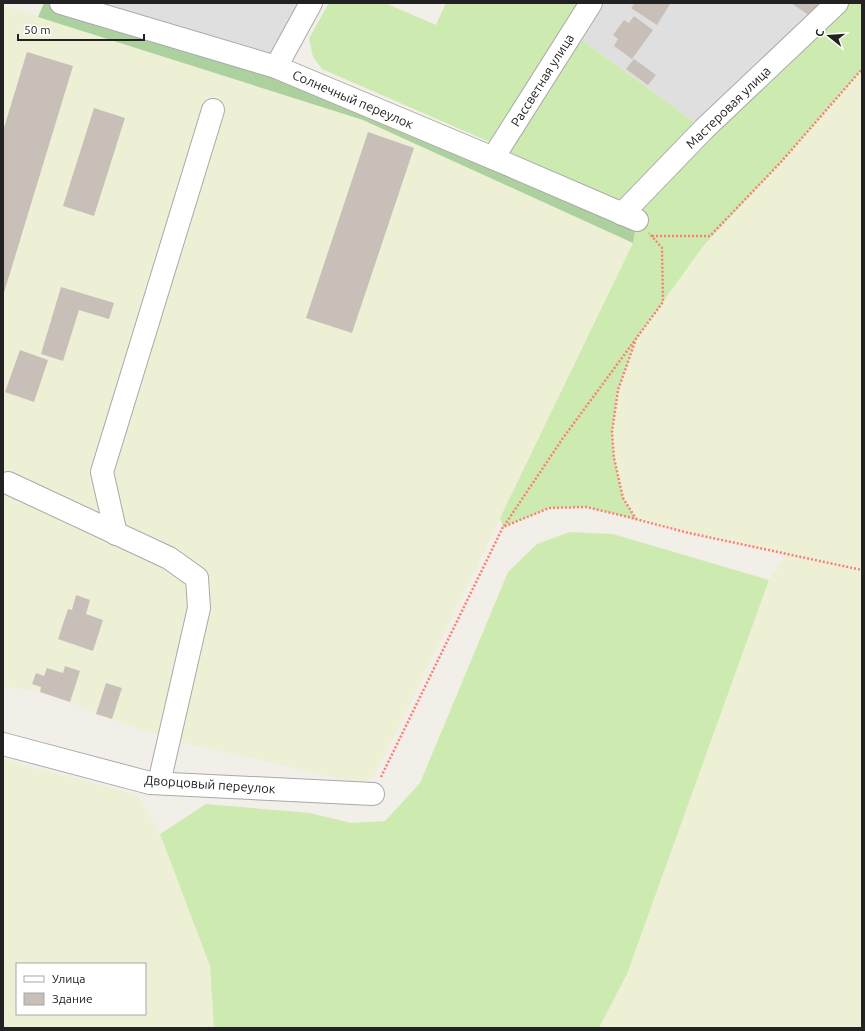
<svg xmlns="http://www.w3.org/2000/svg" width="865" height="1031" viewBox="0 0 865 1031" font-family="Ubuntu,sans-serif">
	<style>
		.residential { fill: #e0dfdf }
		.farmland { fill: #eef0d5; fill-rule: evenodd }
		.grass { fill: #cdebb0 }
		.forest { fill: #add19e }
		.building { fill: #c7bfb8 }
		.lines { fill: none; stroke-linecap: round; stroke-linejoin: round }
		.minor-casing { stroke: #a9a9a9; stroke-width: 24 }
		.path { stroke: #fa8072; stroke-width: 2.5; stroke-dasharray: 2 2; stroke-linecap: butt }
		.minor { stroke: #fff; stroke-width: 22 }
		.labels { text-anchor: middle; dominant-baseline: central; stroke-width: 4; stroke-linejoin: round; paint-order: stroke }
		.street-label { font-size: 13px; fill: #222; stroke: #fff }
	</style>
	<rect width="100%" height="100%" fill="#f2efe9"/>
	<g class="residential">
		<polygon points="61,3 311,3 276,67"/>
		<polygon points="591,3 837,3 704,129 572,33"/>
	</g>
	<g class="farmland">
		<polygon points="3,5 364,120 633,243 506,507 374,777 358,783 172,740 96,714 70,702 40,692 3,686"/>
		<polygon points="862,69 862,568 689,533 636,519 623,498 614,458 612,432 618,390 636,339 710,236"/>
		<polygon points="786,554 862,570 862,1028 599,1028 627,974 769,580"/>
		<path d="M3 759 138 795 160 834 210 966 214 1028H3ZM17 964H145V1014H17Z"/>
	</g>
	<g class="grass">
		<polygon points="329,3 385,3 436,25 446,3 580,3 492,143 322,69 313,57 309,38"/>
		<polygon points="837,3 862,3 862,69 781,162 704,245 636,339 618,390 612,432 614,458 623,498 636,519 586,507 549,508 503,527 500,518 633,243 637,220 493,158 572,33 704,129"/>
		<polygon points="570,532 613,534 769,580 627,974 599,1028 214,1028 210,966 160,834 206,804 310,813 351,823 385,821 420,783 508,572 537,544"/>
	</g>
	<polygon class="forest" points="44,3 61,3 276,67 637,220 633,243 363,120 38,17"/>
	<g class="building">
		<polygon points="635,3 668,3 670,4 657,25 631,8"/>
		<polygon points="791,3 819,3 810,16"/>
		<polygon points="634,16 653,30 632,59 614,46 618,39 613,35 624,20 629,23"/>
		<polygon points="27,52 73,66 3,296 3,131"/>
		<polygon points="634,59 656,75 648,85 626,69"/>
		<polygon points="94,108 125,118 94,216 63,206"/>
		<polygon points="368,132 414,148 352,333 306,318"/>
		<polygon points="61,287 114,303 109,319 79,310 63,361 41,354"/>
		<polygon points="20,350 48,360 34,402 5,392"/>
		<polygon points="76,595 90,600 86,614 103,620 93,651 58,639 68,609 72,610"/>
		<polygon points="65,666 80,671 70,702 40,692 41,687 32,684 36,673 44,676 47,668 63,673"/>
		<polygon points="106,683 122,688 112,719 96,714"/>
	</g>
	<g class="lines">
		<defs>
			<g id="minor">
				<polyline points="61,3 276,67 493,158 637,220"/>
				<polyline points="276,67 311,3"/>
				<polyline points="493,158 591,3"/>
				<polyline points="622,214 704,129 837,3"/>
				<polyline points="8,483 169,558 197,578 199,608 159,783"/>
				<polyline points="116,534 102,472 213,110"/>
				<polyline points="3,744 150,783 373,794"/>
			</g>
		</defs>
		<use href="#minor" class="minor-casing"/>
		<g class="path">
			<polyline points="652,236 710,236 781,162 862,69"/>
			<polyline points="635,342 618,390 612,432 614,458 623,498 636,519"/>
			<polyline points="504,526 563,438 663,302 662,248 649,233"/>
			<polyline points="381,777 503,527 549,508 586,507 620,515 689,533 862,570"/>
		</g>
		<use href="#minor" class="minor"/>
	</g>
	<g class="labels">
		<g class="street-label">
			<text transform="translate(542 80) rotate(-58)">Рассветная улица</text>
			<text transform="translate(353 99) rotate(23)">Солнечный переулок</text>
			<text transform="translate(728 107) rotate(-44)">Мастеровая улица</text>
			<text transform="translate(210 784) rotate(4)">Дворцовый переулок</text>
		</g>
	</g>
	<rect width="865" height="1031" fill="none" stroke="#222222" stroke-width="8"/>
	<rect x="16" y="963" width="130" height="52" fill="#ffffff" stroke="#a7a7a7"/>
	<rect x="24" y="976" width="20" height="6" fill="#ffffff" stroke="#a7a7a7"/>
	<text x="52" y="983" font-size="12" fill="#222222">Улица</text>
	<rect x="24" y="993" width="20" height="12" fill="#c7bfb8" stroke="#a7a7a7"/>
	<text x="52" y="1003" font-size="12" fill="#222222">Здание</text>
	<g transform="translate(829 36) rotate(287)" stroke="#ffffff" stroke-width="3" paint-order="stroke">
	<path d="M0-3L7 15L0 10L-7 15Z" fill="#222222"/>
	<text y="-6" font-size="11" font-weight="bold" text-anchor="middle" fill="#222222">С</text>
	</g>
	<path d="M18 34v6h126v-6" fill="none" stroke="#222222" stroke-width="2"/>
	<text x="24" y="34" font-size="12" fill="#222222" stroke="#ffffff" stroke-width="3" paint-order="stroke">50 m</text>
</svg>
